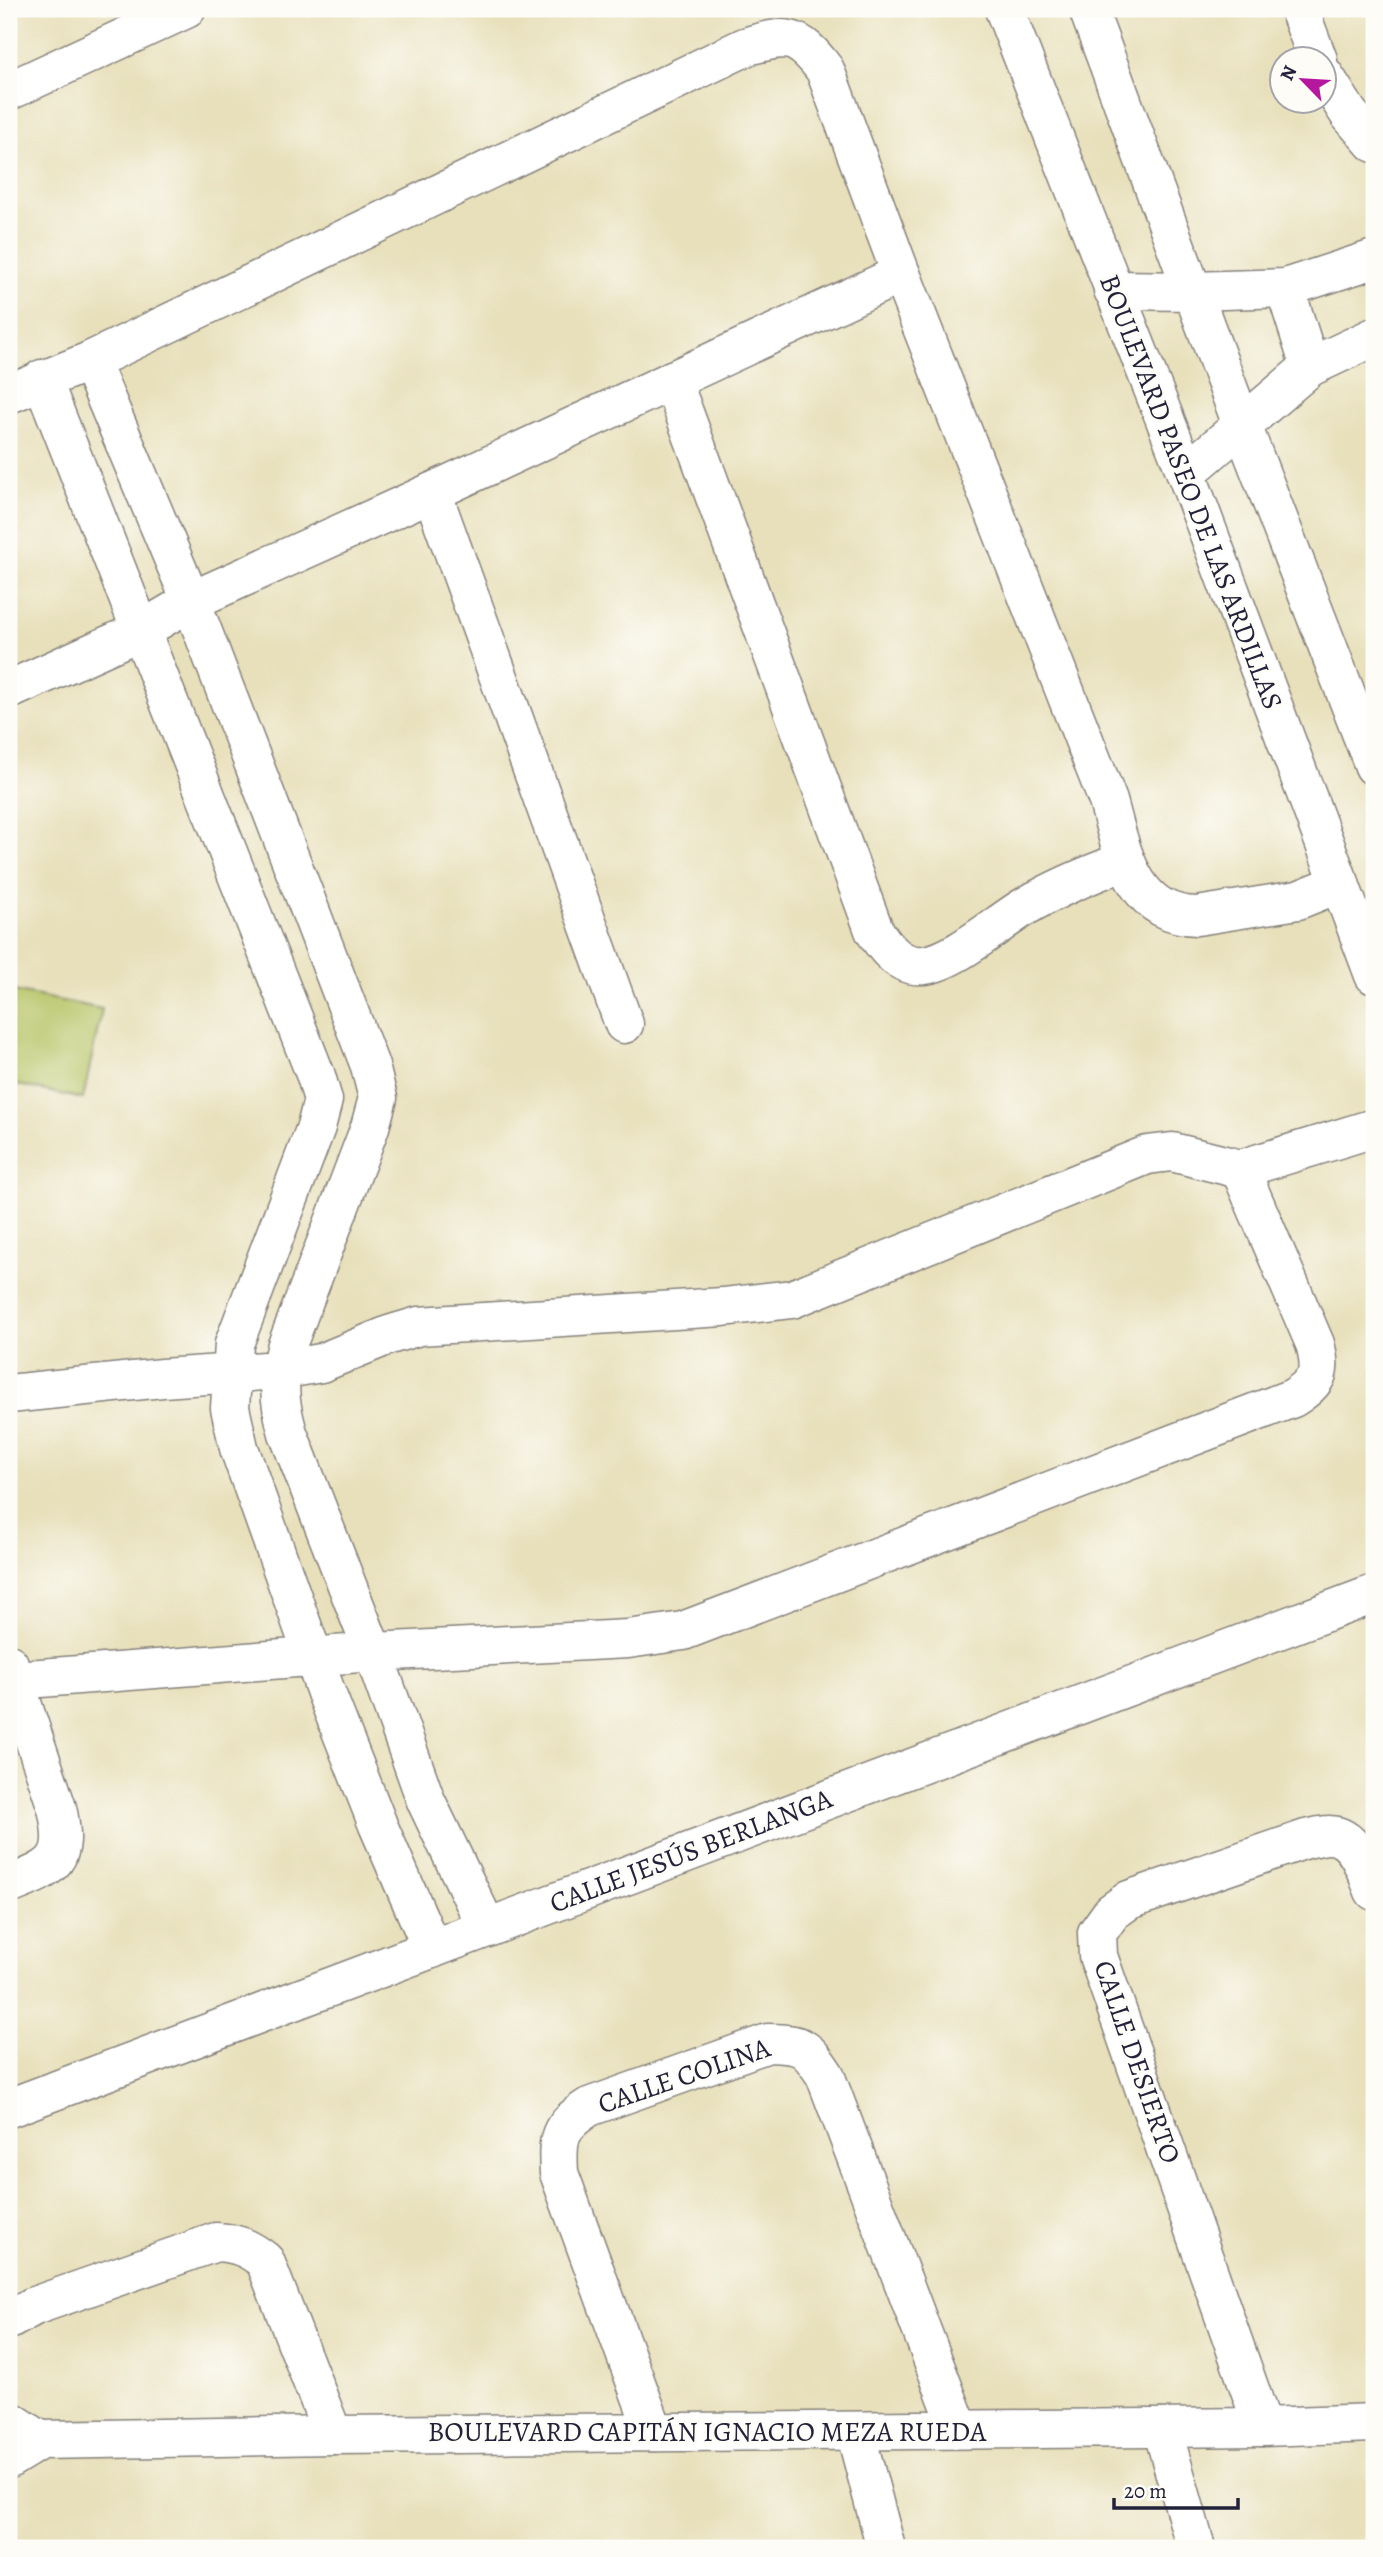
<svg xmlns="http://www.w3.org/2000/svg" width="1383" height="2557" viewBox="0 0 1383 2557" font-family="Alegreya,serif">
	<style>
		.green { fill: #b7c466; stroke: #6c7350; stroke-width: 2 }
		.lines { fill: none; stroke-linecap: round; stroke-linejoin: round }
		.minor-casing { stroke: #85817b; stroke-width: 41 }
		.minor { stroke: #fff; stroke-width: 38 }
		.labels { text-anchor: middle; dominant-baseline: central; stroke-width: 5; stroke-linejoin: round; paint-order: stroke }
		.street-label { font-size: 28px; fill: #22223b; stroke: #fdfcf7 }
	</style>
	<rect width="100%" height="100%" fill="#fdfcf7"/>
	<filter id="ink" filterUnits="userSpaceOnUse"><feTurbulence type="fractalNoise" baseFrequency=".0143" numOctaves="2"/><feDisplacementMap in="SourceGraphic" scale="14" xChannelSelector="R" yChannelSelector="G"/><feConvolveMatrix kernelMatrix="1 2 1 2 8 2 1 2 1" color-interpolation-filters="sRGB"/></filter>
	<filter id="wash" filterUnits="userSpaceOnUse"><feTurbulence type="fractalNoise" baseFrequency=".00686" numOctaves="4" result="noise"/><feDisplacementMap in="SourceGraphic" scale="28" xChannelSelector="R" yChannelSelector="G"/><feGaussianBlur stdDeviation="1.57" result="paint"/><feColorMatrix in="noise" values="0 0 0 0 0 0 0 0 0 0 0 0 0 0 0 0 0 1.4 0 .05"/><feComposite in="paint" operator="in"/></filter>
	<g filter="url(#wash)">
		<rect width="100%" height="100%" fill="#e8e0bb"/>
		<polygon class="green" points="9,990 102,1009 83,1099 9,1083"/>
	</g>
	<g filter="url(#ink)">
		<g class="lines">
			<defs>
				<g id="minor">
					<polyline points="1004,9 1186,473 1374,975"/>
					<polyline points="1088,9 1242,425 1374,766"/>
					<polyline points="1299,9 1318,60"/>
					<polyline points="1324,75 1349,114 1374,143"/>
					<polyline points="9,91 186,9"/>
					<polyline points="1285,288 1310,367"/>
					<polyline points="1113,290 1192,291 1285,288 1374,259"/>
					<path d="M90 361 191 601 370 1066 378 1098 370 1127 286 1348C278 1383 278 1398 288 1433L373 1652 426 1801 487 1928"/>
					<polyline points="42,379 316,1076 323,1100 316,1127 234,1344 230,1408 239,1448 327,1695 378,1825 432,1949"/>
					<path d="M672 380 874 930C885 948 900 968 924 965 954 962 999 922 1026 906 1058 887 1090 874 1125 861"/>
					<path d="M9 394 90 361 745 47C787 34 798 34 825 70L901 274 1108 801C1122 851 1132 915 1197 916L1298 900 1340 883"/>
					<polyline points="1186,473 1310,367 1374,337"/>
					<polyline points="432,492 624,1024"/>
					<polyline points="9,690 142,630 191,601 432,492 901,274"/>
					<polyline points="9,1394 162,1378 280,1370 321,1363 389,1335 419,1326 723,1307 792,1299 1147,1155 1172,1152 1240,1169 1374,1128"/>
					<path d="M9 1664 57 1808C69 1861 55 1867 9 1885"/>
					<path d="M15 1680 373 1652 628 1639 683 1631 1293 1398C1318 1382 1323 1372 1315 1344L1240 1169"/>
					<polyline points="9,2108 1374,1594"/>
					<path d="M9 2320 34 2306 216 2242C237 2243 249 2248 265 2261L333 2435"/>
					<polyline points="9,2420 40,2440"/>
					<path d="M1263 2427 1098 1956 1097 1933 1112 1912 1129 1900 1306 1839C1313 1838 1321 1835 1328 1835 1355 1834 1366 1871 1374 1891"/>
					<polyline points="1162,2428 1196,2548"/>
					<polyline points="855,2431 886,2548"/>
					<path d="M654 2432 559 2173C557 2137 558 2127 589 2107L768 2043C803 2044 806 2046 825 2075L959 2429"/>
					<polyline points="9,2459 40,2440 333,2435 1263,2427 1374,2423"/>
				</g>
			</defs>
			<use href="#minor" class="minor-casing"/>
			<use href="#minor" class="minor"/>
		</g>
	</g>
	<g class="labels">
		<g class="street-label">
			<text transform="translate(1191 492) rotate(69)">BOULEVARD PASEO DE LAS ARDILLAS</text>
			<text transform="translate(691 1851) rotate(-21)">CALLE JESÚS BERLANGA</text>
			<text transform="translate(1137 2062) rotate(71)">CALLE DESIERTO</text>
			<text transform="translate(684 2076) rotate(-19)">CALLE COLINA</text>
			<text x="707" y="2432">BOULEVARD CAPITÁN IGNACIO MEZA RUEDA</text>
		</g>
	</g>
	<rect width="1383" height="2557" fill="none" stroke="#fdfcf7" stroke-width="35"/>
	<g transform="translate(1303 80) rotate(295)"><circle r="33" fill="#fdfcf7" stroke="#a5a5ac" stroke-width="2"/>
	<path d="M0-5L12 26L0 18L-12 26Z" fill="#b5179e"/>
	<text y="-10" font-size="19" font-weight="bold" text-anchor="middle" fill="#22223b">N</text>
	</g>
	<path d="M1114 2498v10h124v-10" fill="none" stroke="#22223b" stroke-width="3.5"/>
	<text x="1124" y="2498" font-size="21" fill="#22223b" stroke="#fdfcf7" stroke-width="5" paint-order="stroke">20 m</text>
</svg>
